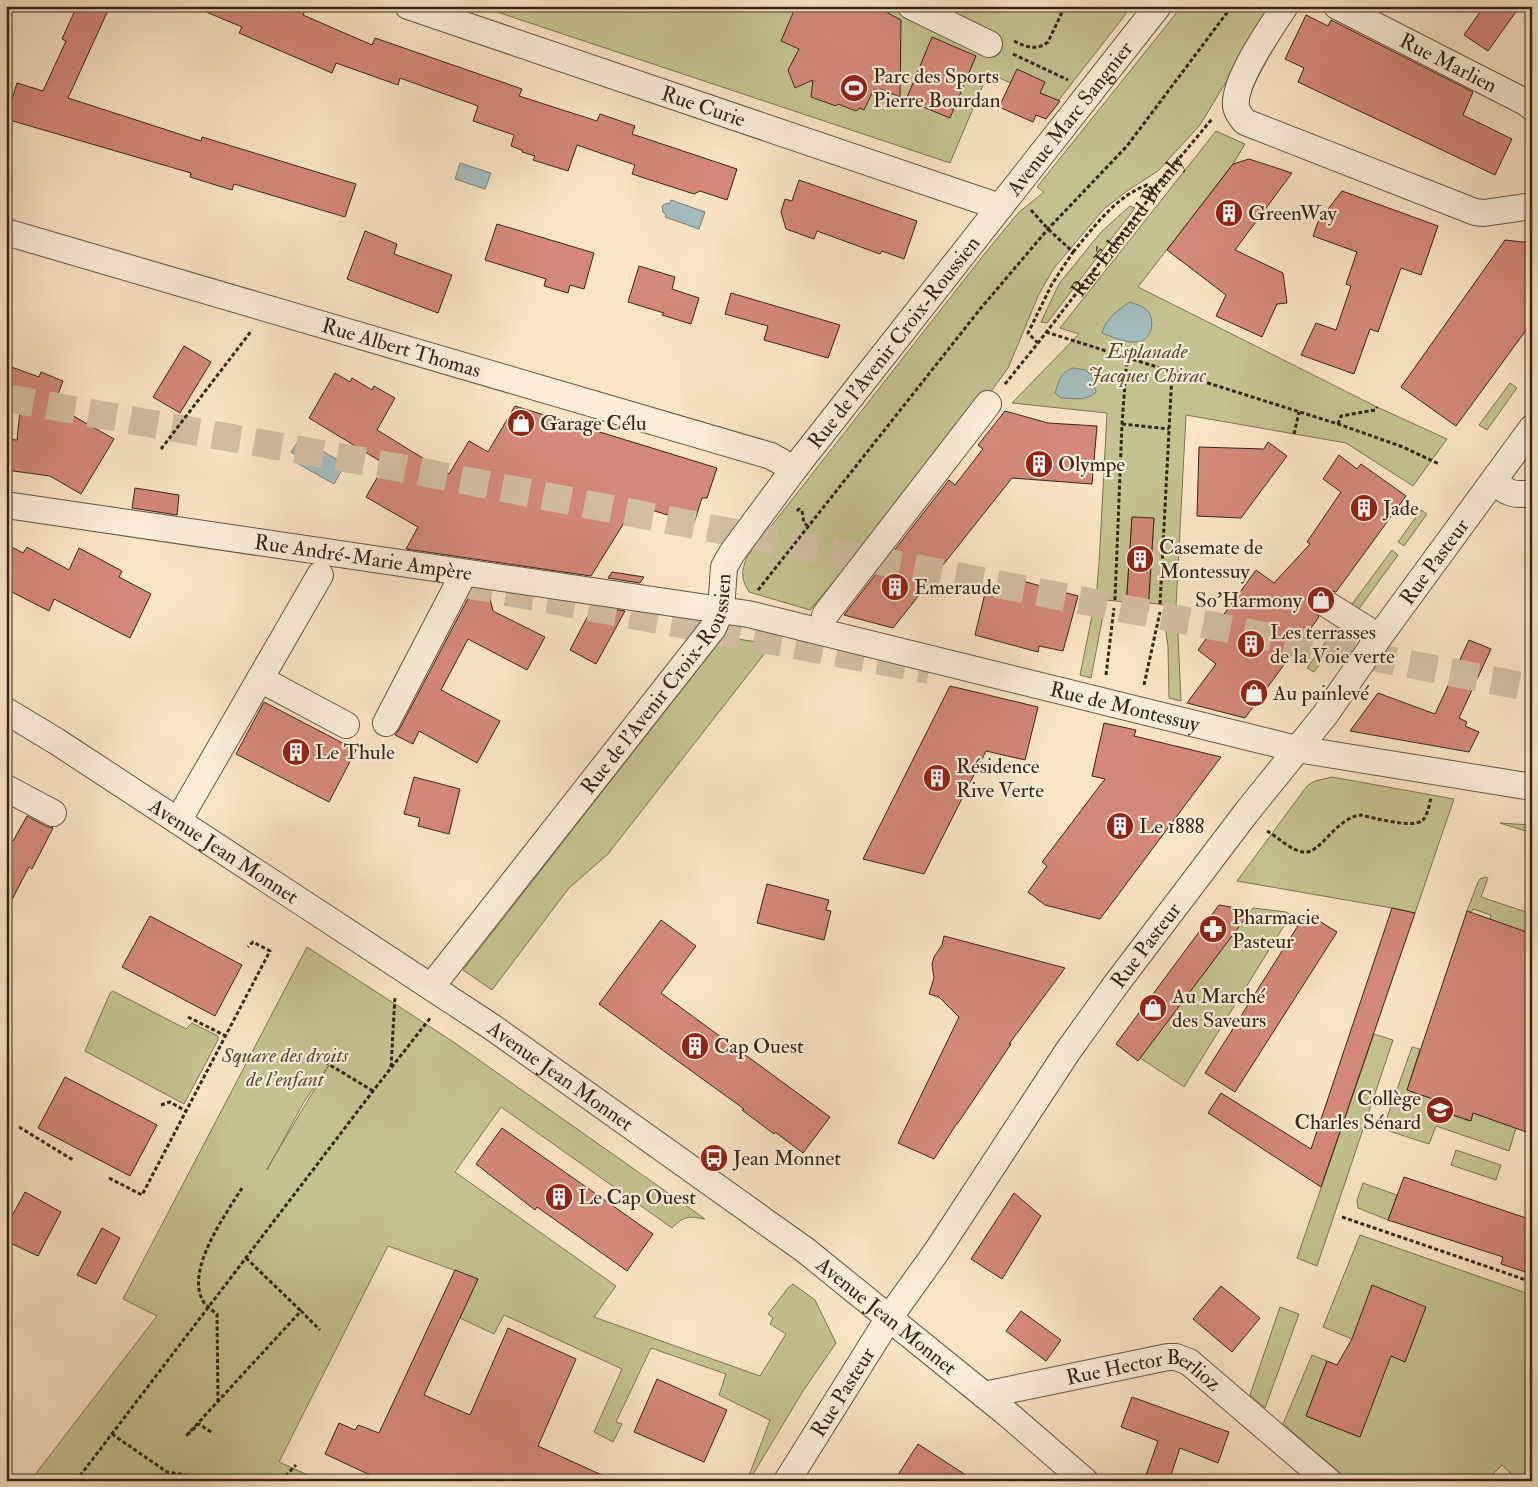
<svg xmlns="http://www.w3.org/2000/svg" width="1538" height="1487" viewBox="0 0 1538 1487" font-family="'IM FELL Double Pica',serif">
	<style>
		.green { fill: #c4c290; stroke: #7d7454; fill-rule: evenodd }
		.water { fill: #a3bcbd; stroke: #77807b }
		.building { fill: #d48879; stroke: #362618 }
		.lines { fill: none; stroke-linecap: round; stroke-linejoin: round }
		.highway-tunnel { stroke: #d4bea2; stroke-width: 28; stroke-dasharray: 28 14; stroke-linecap: butt }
		.minor-casing { stroke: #675643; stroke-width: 28 }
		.path { stroke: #362618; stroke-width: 3; stroke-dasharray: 4 2.5; stroke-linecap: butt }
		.minor { stroke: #fcedd9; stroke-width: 26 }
		.labels { text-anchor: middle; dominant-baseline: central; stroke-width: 4.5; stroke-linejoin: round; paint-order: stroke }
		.street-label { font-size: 21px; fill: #362618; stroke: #fcedd9 }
		.poi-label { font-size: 21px; fill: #362618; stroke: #fcedd9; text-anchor: start }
		.park-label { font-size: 21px; font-style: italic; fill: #5a4d36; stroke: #fcedd9 }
	</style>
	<rect width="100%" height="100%" fill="#fbe4c4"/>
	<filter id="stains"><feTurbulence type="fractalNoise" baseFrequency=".004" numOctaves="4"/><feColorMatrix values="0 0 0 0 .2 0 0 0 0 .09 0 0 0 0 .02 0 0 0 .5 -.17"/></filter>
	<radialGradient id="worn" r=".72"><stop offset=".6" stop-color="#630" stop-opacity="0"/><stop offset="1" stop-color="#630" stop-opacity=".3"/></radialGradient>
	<g class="green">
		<polygon points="479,6 1132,6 1058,101 1012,80 1011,83 988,73 950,163"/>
		<path d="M1182 6H1272L1200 125 1158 171 1127 191 1104 209 1054 268 1039 294 1008 368 992 390 810 610 749 592C741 579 741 571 747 557L986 252 1018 213 1044 192 1037 187Z"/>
		<polygon points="1216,131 1245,144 1233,164 1138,287 1377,407 1447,439 1413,486 1346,443 1186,415 1176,606 1149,603 1154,519 1132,518 1126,602 1096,599 1099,564 1107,413 1012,403 1079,334 1060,328"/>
		<polygon points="1130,206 1135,208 1047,323 1041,322 1059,284 1101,232"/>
		<polygon points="1510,383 1517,388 1487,430 1479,425"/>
		<polygon points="1421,510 1427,514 1404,546 1398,542"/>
		<polygon points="1392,550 1398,555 1358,610 1352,604"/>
		<polygon points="1094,606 1103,607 1103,615 1091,678 1080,675"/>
		<polygon points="1165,613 1177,614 1181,701 1169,698 1168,646 1165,625"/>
		<polygon points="1339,623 1346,629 1314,672 1307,668"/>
		<polygon points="723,637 772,644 608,854 569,888 492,990 463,970"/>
		<polygon points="1332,777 1454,799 1415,913 1392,908 1237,881 1307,786 1315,781"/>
		<polygon points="1500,823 1532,825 1532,833"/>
		<polygon points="1485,877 1488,878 1481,897 1532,914 1532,934 1490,919 1491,915 1473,909 1471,913 1467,911 1478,882 1480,879"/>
		<polygon points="1253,908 1286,912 1291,915 1290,916 1184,1087 1140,1058"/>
		<path d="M307 947 452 1041 705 1219C688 1216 684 1216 672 1228L501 1107 455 1172 616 1286 594 1317 760 1376 786 1334 770 1324 773 1318 768 1314 788 1288 793 1284 815 1300 836 1343 803 1391 749 1481H747L770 1420 719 1395 726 1374 651 1348 616 1422 622 1424 613 1442 594 1432 622 1369 504 1315 494 1334 460 1318 478 1279 388 1246 279 1462 321 1481H30L157 1316 123 1299ZM329 1065 267 1169V1170L304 1102Z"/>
		<polygon points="113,991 186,1029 192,1023 218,1036 218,1040 184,1104 85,1051 110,993"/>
		<polygon points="1374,1034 1393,1040 1317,1266 1297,1258"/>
		<polygon points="1412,1047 1420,1049 1407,1090 1450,1105 1448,1114 1470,1121 1473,1113 1516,1128 1509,1151 1436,1126 1429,1144 1383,1129"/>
		<polygon points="1456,1150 1501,1165 1496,1180 1451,1165"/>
		<polygon points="1363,1183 1397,1195 1388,1220 1358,1208 1357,1200"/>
		<polygon points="1360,1235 1532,1295 1532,1481 1518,1481 1502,1465 1486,1481 1349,1481 1283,1424 1312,1355 1327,1361 1306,1416 1359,1437 1384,1353 1405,1361 1426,1307 1352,1339 1323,1327"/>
		<polygon points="1280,1307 1299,1314 1265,1408 1250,1395"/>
	</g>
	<g class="water">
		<polygon points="460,163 491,173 485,189 455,179"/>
		<polygon points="671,200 705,212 699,229 665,217 666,215 663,212 662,206 665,204 670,203"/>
		<path d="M1130 302C1135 304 1143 306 1147 310 1155 319 1153 337 1141 341 1130 345 1112 337 1102 333 1106 318 1118 310 1130 302Z"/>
		<path d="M1073 368 1086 370 1092 376 1096 392C1085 402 1075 398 1061 398L1055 393C1060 379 1059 374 1073 368Z"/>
		<polygon points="307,442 345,464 334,484 295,462 298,457 291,452 297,443 304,447"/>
	</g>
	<g class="building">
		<polygon points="77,6 110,6 68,98 201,141 202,137 356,184 345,217 234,184 232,190 190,177 191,173 6,119 17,83 43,91 66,41 62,39"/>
		<polygon points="192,6 307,6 303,15 372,45 375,38 522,89 519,96 597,121 600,114 635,126 632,134 737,169 727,200 700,191 694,194 632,174 635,165 577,145 568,171 533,160 535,156 522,152 522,150 511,146 514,135 473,121 478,106 400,78 398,85 336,63 332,73 239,33 242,27"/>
		<polygon points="796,6 875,6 901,20 900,97 881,89 880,92 874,89 864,110 860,108 856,111 838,104 836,106 811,97 813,80 795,88 788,70 799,49 781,41"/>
		<polygon points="1484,6 1520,6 1488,51 1464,35"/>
		<polygon points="1306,15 1328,26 1331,20 1473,92 1463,115 1512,139 1495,175 1298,82 1304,68 1285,59"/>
		<polygon points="932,37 976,56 950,118 906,100"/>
		<polygon points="1017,69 1045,82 1040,93 1060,101 1046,119 1036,115 1033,122 999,107"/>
		<polygon points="1249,159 1292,173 1235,250 1283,273 1287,303 1277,304 1262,337 1216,316 1226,295 1167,250 1233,164"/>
		<polygon points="799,180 917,221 904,259 882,251 880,254 817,231 814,239 786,229 781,212 785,199 792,201"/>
		<polygon points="1342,191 1438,226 1421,275 1401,268 1378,332 1370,329 1354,374 1301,355 1316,323 1336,330 1351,286 1346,284 1357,252 1313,236 1318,222"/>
		<polygon points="497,224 594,253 584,289 570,285 568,293 544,286 546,279 485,260"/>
		<polygon points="365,231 397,244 394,254 452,275 438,313 347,279"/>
		<polygon points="1505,240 1532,243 1532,322 1456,426 1401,387"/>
		<polygon points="639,266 675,277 672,289 699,298 691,324 662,315 664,313 628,302"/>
		<polygon points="731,293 840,325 828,358 764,340 768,326 725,314"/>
		<polygon points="184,346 211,362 180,413 153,397"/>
		<polygon points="6,365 39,377 41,372 63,381 54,405 114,439 81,494 50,476 6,470 6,439 17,440 21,401 6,395"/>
		<polygon points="335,373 350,382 352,378 372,390 374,386 395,398 377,430 449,474 469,441 488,452 515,406 717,468 707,498 702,498 694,523 635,505 591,576 406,549 418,527 366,497 385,464 309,418"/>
		<polygon points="1005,411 1048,423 1097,426 1092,484 1012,478 893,628 844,615 949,480 955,485 983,449 978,445"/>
		<polygon points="1268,442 1287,456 1241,518 1197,516 1199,447 1264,449"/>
		<polygon points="1339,455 1357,469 1361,464 1406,496 1336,592 1328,590 1321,592 1316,597 1313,605 1315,612 1319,617 1245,718 1187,703 1216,664 1198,650 1256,570 1274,583 1310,544 1307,542 1341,492 1323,479"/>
		<polygon points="135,488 179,495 177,515 132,508"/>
		<polygon points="1132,517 1154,518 1148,611 1126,609"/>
		<polygon points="6,544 23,553 27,547 69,570 79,548 122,571 119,577 151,594 130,638 54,599 49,611 6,589"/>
		<polygon points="612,572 644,577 640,583 608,578"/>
		<polygon points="1015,579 1078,596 1063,651 1039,646 1038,652 975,635 987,585 1011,590"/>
		<polygon points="473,589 488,591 493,611 545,637 527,670 468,639 441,690 500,721 477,763 419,731 413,744 395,735 399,730"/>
		<polygon points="593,606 625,611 596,664 570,650"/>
		<polygon points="1469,640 1491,649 1459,718 1467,722 1465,726 1479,732 1469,752 1350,731 1378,693 1435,714"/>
		<polygon points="950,686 1038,707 1025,760 986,751 924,874 863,859"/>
		<polygon points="264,702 356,750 329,802 236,754"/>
		<polygon points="1104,723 1136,730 1134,736 1221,757 1100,919 1045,905 1028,892 1047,866 1042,862 1105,779 1092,776"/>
		<polygon points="414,777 460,789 449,834 418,826 420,818 404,814"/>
		<polygon points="27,816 46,826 53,828 32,869 29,867 6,911 6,838 13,841"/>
		<polygon points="767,884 829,900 826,910 831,911 824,940 757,923"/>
		<polygon points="1219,905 1236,908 1247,916 1138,1061 1116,1044"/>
		<polygon points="1392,908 1415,913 1321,1187 1208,1113 1221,1093 1311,1149"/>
		<polygon points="1467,911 1532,934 1532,1134 1473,1113 1471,1121 1447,1113 1450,1105 1407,1090"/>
		<polygon points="1306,913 1337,932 1235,1092 1205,1073"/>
		<polygon points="150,916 242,965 215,1016 122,967"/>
		<polygon points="661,920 696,946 661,993 830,1117 803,1153 775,1132 774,1134 742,1110 744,1109 599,1004"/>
		<polygon points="944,936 1065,968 1009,1044 1011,1044 958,1123 957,1123 934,1159 898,1143 959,1017 939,997 929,994 934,978 932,964 934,957 942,945"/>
		<polygon points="65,1077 157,1125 130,1176 38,1128"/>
		<polygon points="502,1128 653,1234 627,1271 537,1207 535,1210 476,1164"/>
		<polygon points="1404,1177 1532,1220 1532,1274 1501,1264 1503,1257 1388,1220"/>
		<polygon points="25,1192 61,1212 38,1256 6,1241 6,1227"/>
		<polygon points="1014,1193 1041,1216 1002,1279 971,1259"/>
		<polygon points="102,1228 120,1238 96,1284 77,1275"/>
		<polygon points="455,1270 478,1279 424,1395 470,1415 508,1328 576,1359 538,1446 615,1481 383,1481 325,1454 339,1423 355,1430 358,1425 379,1433"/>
		<polygon points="1372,1285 1426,1307 1405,1362 1391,1356 1360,1437 1306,1416 1327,1361 1337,1365 1352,1339"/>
		<polygon points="1221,1286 1260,1318 1232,1352 1193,1319"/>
		<polygon points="1021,1311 1061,1340 1046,1361 1006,1331"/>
		<polygon points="657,1379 727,1410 704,1462 634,1432"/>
		<polygon points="1132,1397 1229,1432 1218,1463 1180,1448 1169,1481 1144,1481 1158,1441 1121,1427"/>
		<polygon points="918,1444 975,1481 894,1481"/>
	</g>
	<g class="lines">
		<g class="highway-tunnel">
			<polyline points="6,398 401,468 1532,688"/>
			<polyline points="465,584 929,670"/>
		</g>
		<defs>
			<g id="minor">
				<path id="s2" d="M408 6 1000 207"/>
				<polyline points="911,6 989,44"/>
				<path d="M1285 6C1271 28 1233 81 1236 106 1237 113 1241 117 1245 122L1475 212 1484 213 1532 206"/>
				<path id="s3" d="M1337 6 1527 103 1532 107"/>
				<path id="s4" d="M6 232 771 456 794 469"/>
				<path d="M1493 482C1508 493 1513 496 1532 493"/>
				<path id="s5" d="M6 505 748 614 1297 749 1532 787"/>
				<polyline points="1328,605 1379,637"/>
				<polyline points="825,615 988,404"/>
				<polyline points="260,679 346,725"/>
				<path id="s6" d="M6 711 56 741 492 1027 805 1250 1004 1411 1085 1481"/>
				<polyline points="386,723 464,573"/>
				<polyline points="6,788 53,813"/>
				<polyline points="178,821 320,575"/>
				<path id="s7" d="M431 987 713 628 721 610 724 567 732 553 794 469 1158 6"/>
				<path id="s8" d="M984 1395 1168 1357H1176L1189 1362 1328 1481"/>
				<path id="s9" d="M787 1481 889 1318 937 1251 1068 1051 1117 983 1246 813 1325 715 1379 637 1532 428"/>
			</g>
		</defs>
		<use href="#minor" class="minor-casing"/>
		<g class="path">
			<path d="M1014 41C1026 47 1036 51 1048 42L1065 6"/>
			<polyline points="1013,54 1068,80"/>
			<polyline points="1031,210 1048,229 1073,252 1052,284 1028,333 1038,343"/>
			<path d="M1073 252C1095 226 1115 197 1147 185L1153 190"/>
			<polyline points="1046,332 1338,424 1403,447 1439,464"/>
			<path id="s1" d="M1005 384 1038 343 1148 200 1153 190 1212 119"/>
			<polyline points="1122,424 1169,429"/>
			<polyline points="1338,424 1341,416 1375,410 1377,407"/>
			<polyline points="1294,434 1299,412"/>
			<polyline points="161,449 252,330"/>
			<polyline points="797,511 799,509 802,511 804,523 809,527"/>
			<polyline points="758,590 981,308 1048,229 1127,146 1232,6"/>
			<polyline points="1115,600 1122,424 1127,357"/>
			<polyline points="1160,604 1172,373"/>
			<polyline points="1106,675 1114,608"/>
			<polyline points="1144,685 1160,612"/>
			<path d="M1267 831C1278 837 1291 851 1304 852 1321 854 1335 818 1361 815 1374 818 1414 829 1423 820 1428 814 1429 805 1431 798"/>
			<polyline points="188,1017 226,1036"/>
			<polyline points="325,1062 373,1091"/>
			<polyline points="391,1067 395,996"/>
			<polyline points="161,1105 170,1102 186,1111"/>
			<polyline points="19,1127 73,1160"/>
			<polyline points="109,1178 142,1195 270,951 253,942 248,947"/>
			<polyline points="1342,1217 1532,1282"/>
			<polyline points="246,1258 301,1311"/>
			<path d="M218 1402 217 1314C212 1310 206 1306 203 1301 185 1270 226 1214 242 1188"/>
			<polyline points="211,1432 199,1424 186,1436 301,1311 320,1330"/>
			<polyline points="112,1434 167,1472 222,1481"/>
			<polyline points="76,1481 373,1091 431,1017"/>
			<polyline points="281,1481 296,1465"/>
		</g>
		<use href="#minor" class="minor"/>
	</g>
	<defs>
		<symbol id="stadium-disc" viewBox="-11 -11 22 22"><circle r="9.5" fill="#8f2418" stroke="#fcedd9"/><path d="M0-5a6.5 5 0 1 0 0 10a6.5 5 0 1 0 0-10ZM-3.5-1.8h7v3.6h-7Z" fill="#fff"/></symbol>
		<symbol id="building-disc" viewBox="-11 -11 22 22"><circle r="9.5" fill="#8f2418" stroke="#fcedd9"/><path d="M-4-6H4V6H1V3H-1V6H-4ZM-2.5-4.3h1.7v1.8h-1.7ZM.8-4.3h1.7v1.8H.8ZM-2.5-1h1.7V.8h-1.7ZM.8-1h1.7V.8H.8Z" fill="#fff"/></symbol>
		<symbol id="shop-disc" viewBox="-11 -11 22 22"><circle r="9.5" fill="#8f2418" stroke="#fcedd9"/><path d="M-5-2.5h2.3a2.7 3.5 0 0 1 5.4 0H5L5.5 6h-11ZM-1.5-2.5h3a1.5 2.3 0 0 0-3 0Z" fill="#fff"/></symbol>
		<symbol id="pharmacy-disc" viewBox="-11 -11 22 22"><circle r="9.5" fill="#8f2418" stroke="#fcedd9"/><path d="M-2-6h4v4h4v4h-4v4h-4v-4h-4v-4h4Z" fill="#fff"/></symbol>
		<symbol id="school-disc" viewBox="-11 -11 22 22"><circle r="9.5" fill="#8f2418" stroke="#fcedd9"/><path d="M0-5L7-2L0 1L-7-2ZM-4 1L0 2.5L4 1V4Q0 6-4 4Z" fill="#fff"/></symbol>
		<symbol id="bus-disc" viewBox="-11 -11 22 22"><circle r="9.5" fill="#8f2418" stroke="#fcedd9"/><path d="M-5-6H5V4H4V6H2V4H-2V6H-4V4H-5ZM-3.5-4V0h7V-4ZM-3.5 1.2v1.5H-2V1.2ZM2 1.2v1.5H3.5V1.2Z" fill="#fff"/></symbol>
	</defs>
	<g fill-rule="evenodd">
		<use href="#stadium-disc" x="838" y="72" width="32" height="32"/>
		<use href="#building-disc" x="1213" y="197" width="32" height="32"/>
		<use href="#shop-disc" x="505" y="407" width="32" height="32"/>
		<use href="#building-disc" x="1023" y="448" width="32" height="32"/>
		<use href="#building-disc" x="1348" y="492" width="32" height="32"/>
		<use href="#building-disc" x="1124" y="543" width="32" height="32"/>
		<use href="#building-disc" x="879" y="571" width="32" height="32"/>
		<use href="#shop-disc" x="1305" y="584" width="32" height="32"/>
		<use href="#building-disc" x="1235" y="628" width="32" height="32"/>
		<use href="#shop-disc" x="1238" y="677" width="32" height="32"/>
		<use href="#building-disc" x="280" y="736" width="32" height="32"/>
		<use href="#building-disc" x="921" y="762" width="32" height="32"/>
		<use href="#building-disc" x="1104" y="810" width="32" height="32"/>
		<use href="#pharmacy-disc" x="1197" y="913" width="32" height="32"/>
		<use href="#shop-disc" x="1137" y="992" width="32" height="32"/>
		<use href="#building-disc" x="679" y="1030" width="32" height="32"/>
		<use href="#school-disc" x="1424" y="1094" width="32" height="32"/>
		<use href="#bus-disc" x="698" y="1142" width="32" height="32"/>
		<use href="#building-disc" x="543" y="1181" width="32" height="32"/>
	</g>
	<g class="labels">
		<g class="street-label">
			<text stroke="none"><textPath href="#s3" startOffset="125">Rue Marlien</textPath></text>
			<text stroke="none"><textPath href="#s2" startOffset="312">Rue Curie</textPath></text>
			<text stroke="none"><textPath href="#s7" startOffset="1086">Avenue Marc Sangnier</textPath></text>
			<text stroke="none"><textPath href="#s1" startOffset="200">Rue Édouard Branly</textPath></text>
			<text stroke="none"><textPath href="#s7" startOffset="801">Rue de l'Avenir Croix-Roussien</textPath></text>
			<text stroke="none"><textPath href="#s4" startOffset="412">Rue Albert Thomas</textPath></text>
			<text stroke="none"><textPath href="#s5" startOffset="361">Rue André-Marie Ampère</textPath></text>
			<text stroke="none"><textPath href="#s9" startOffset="1125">Rue Pasteur</textPath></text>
			<text stroke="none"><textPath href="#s7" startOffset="381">Rue de l'Avenir Croix-Roussien</textPath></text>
			<text stroke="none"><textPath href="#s5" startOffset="1138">Rue de Montessuy</textPath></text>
			<text stroke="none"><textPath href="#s6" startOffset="259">Avenue Jean Monnet</textPath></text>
			<text stroke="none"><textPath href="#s9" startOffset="645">Rue Pasteur</textPath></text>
			<text stroke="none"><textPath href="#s6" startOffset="664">Avenue Jean Monnet</textPath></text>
			<text stroke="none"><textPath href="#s6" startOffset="1069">Avenue Jean Monnet</textPath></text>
			<text stroke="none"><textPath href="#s8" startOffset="166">Rue Hector Berlioz</textPath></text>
			<text stroke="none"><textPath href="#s9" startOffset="105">Rue Pasteur</textPath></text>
		</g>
		<g class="poi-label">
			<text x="873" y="76">Parc des Sports<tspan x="873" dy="24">Pierre Bourdan</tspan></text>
			<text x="1248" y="213">GreenWay</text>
			<text x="540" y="423">Garage Célu</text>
			<text x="1058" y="464">Olympe</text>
			<text x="1383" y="508">Jade</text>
			<text x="1159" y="547">Casemate de<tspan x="1159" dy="24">Montessuy</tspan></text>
			<text x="914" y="587">Emeraude</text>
			<text x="1302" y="600" text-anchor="end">So'Harmony</text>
			<text x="1270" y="632">Les terrasses<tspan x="1270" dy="24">de la Voie verte</tspan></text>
			<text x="1273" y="693">Au painlevé</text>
			<text x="315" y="752">Le Thule</text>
			<text x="956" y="766">Résidence<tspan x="956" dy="24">Rive Verte</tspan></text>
			<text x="1139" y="826">Le 1888</text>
			<text x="1232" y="917">Pharmacie<tspan x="1232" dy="24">Pasteur</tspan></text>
			<text x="1172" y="996">Au Marché<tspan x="1172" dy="24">des Saveurs</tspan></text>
			<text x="714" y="1046">Cap Ouest</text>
			<text x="1421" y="1098" text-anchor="end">Collège<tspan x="1421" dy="24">Charles Sénard</tspan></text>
			<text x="733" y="1158">Jean Monnet</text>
			<text x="578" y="1197">Le Cap Ouest</text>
		</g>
		<g class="park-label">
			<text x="1147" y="351">Esplanade<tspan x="1147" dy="24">Jacques Chirac</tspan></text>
			<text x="285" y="1055">Square des droits<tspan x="285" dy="24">de l'enfant</tspan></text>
		</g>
	</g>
	<rect width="1538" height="1487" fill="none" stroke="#fbe4c4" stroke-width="25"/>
	<rect x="8" y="8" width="1523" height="1472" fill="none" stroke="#362618" stroke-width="2.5"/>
	<rect x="12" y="12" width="1513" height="1462" fill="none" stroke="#362618"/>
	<rect width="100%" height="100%" filter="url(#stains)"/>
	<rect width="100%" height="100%" fill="url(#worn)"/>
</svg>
